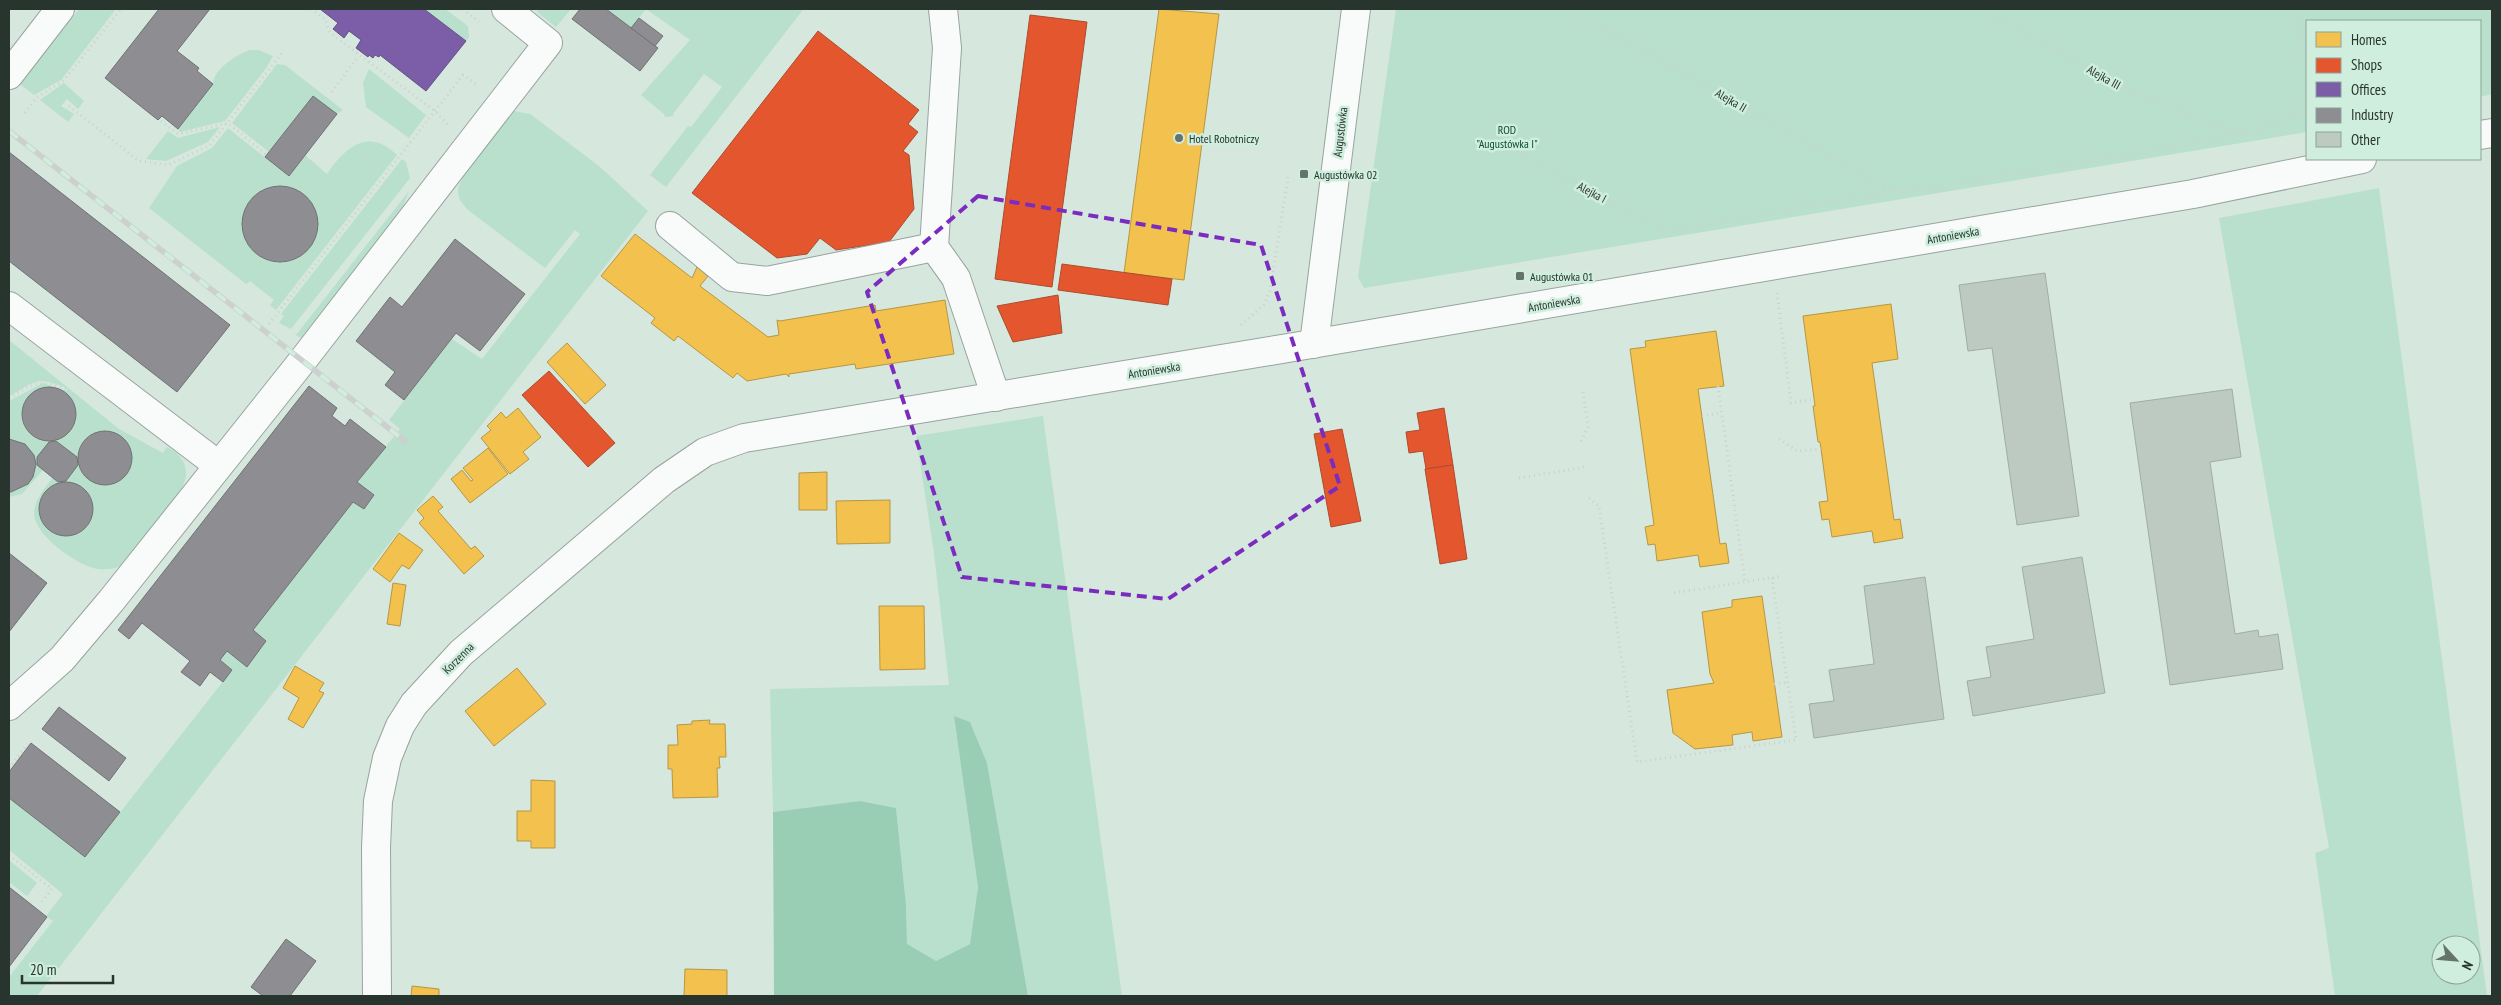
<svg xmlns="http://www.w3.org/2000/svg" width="2501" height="1005" viewBox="0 0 2501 1005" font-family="'PT Sans Narrow',sans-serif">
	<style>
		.green { fill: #b9e0cd; fill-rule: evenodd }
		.forest { fill: #99cdb4 }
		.homes { fill: #f2c14e; stroke: #b59744 }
		.shops { fill: #e4572e; stroke: #ac4c2e }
		.offices { fill: #7b5ea7; stroke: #625183 }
		.industry { fill: #8d8d92; stroke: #6f7274 }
		.building { fill: #bccac2; stroke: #a0ada6 }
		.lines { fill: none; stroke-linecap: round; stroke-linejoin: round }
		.minor-casing { stroke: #97a49e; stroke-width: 30 }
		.path { stroke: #ccd1ce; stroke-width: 3; stroke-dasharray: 1 4; stroke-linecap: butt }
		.minor { stroke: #f9fbfa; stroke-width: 28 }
		.rail-casing { stroke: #ccd0ce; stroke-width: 5.5 }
		.rail { stroke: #cfeede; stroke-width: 4; stroke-dasharray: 11; stroke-linecap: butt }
		.marked { fill: none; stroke: #7b2cbf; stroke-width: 4; stroke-dasharray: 10 6; stroke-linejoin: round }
		.poi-dot { fill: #65736c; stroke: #cfeede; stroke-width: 2 }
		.labels { text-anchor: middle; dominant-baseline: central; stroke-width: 5; stroke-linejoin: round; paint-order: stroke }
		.street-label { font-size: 12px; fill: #28342e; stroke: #cfeede }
		.park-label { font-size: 12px; fill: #0c4e36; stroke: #cfeede }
		.poi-label { font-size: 12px; fill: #28342e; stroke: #cfeede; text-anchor: start }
	</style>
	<rect width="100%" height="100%" fill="#d6e7de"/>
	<g class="green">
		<polygon points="79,9 116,9 61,80 34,95 20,84"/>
		<polygon points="424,9 445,9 468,26 469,37 466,41"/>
		<polygon points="539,9 571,9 556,27 537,12"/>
		<polygon points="606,9 799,9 802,11 666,187 650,175 688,126 691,127 722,87 704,74 673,114 674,116 664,117 665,115 641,95 690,40 646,9 631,28"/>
		<polygon points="1396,9 2492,9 2492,94 2480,97 2480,21 2307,21 2307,132 1364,288 1358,277"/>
		<path d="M250 50H259L273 56 267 67 225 121 180 132 178 130 213 85C213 69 236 55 250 50Z"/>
		<polygon points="277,64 285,65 343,110 337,114 313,96 269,152 232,123"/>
		<polygon points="369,69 426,115 409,138 366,107 363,83"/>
		<polygon points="64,83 84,101 78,109 67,99 61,106 74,114 68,122 40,100"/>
		<path d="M514 111 530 114 546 126 599 166 648 211 37 996H9V977L53 921 46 916 63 894 9 850V798L85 857 232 670 220 660 227 651 247 666 266 641 253 630 353 502 364 509 374 496 357 482 400 429 389 420 452 339 482 359 580 234 575 230 545 268 468 210C463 204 457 198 458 190 460 173 502 126 514 111Z"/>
		<polygon points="220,127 208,142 166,161 146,159 168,131 178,138"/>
		<path d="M228 128 288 176 305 155 327 174C345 147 369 127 397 155L276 310 270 305 274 300 250 281 246 284 149 208 177 166 212 148Z"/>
		<polygon points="402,159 406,162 410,178 291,329 279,323 284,316 281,314"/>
		<path d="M2379 188 2487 996H2335L2315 853 2329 848 2219 218ZM2441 945H2471V975H2441Z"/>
		<polygon points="409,191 402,209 301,338 296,335"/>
		<path d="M9 340 119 429 163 453 167 447C207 468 174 502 156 525 145 538 135 551 124 564 116 569 108 570 98 569 78 566 35 536 34 514 34 500 45 488 53 477L43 470 22 494 9 497V401L43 383 65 391 68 389C39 376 35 380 9 397Z"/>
		<polygon points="1043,416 1122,996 1028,996 987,763 970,722 954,716 978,887 970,944 936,961 907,945 906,905 896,808 860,801 773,812 770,689 949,685 934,553 916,436"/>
		<polygon points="9,860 37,883 27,896 9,882"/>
	</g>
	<polygon class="forest" points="954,716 970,722 987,763 1028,996 774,996 773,812 860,801 896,808 906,905 907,944 936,961 970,944 978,887"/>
	<g class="homes">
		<polygon points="1159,9 1219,14 1184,280 1124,273"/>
		<polygon points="635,234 692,278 697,267 708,276 700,286 768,337 779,335 777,320 780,321 875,305 876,311 945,300 954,354 856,369 855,364 789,374 789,377 786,374 747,381 737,373 733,378 678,336 674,341 651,323 655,318 601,276"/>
		<polygon points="1891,304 1898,359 1872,363 1894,520 1900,519 1903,538 1874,543 1872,531 1832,537 1829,519 1822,520 1819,502 1828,501 1821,449 1820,442 1818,442 1813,406 1815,406 1803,316"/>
		<polygon points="1716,331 1724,386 1698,389 1720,544 1726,543 1729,563 1700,567 1698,555 1657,561 1655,544 1648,545 1645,527 1654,525 1630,349 1646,347 1645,341"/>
		<polygon points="567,343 606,385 585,404 547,362"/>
		<polygon points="518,408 541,437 523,452 529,459 510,474 481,438 491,430 487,426 501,412 506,418"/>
		<polygon points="488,448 508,474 470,503 451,479 462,470 471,481 473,480 463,468"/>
		<polygon points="827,472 827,510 799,510 799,473"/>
		<polygon points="433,496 443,507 438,511 471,549 475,546 484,556 464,574 419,523 424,518 417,510"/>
		<polygon points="890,500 890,543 837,544 836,501"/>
		<polygon points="399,533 423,550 409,569 402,565 390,582 373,569"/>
		<polygon points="393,583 406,585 400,626 387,624"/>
		<polygon points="1762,596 1782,737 1753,741 1752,732 1732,735 1733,745 1695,749 1673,733 1667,690 1714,683 1710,674 1702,612 1732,607 1732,600"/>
		<polygon points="879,606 924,606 925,669 880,670"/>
		<polygon points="295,666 324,683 319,691 324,693 303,728 288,719 299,698 283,688"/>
		<polygon points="517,668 546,704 494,746 465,711"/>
		<polygon points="710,720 709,724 725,724 726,757 719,757 720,768 717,768 718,797 673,798 672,769 668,769 668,745 678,745 677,725 692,724 692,721"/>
		<polygon points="531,780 555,781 555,848 531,848 531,841 517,841 517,811 531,811"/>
		<polygon points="685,969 727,970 727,996 684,996"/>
		<polygon points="412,986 439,989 439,996 411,996"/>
	</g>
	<g class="shops">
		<polygon points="1030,15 1087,22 1052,287 995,279"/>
		<polygon points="818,31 919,110 908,124 918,132 903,151 909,155 914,209 889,242 836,250 820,238 807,254 777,258 692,193"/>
		<polygon points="1062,264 1172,279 1168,305 1058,290"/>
		<polygon points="1058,295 1062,333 1013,342 997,306"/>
		<polygon points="549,371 615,443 588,467 522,395"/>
		<polygon points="1444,408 1453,465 1426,469 1423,451 1409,453 1406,432 1420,430 1417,413"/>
		<polygon points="1342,429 1361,521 1331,527 1314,434"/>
		<polygon points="1453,465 1467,559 1440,564 1425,469"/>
	</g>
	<polygon class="offices" points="320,9 424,9 466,41 426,91 380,55 379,57 375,55 373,58 369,55 368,57 356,48 361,40 349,31 344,38 333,29 338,23"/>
	<g class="industry">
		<polygon points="159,9 210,9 177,51 199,68 197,71 213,84 178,129 162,116 158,120 105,78"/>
		<polygon points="580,9 606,9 658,48 640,71 572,19"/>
		<polygon points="639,18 663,36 655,46 631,28"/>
		<polygon points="313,96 337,114 289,176 265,157"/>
		<polygon points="9,152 230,325 177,392 9,261"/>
		<circle cx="280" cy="224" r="38"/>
		<polygon points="455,239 525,294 480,351 456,333 404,400 385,385 395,372 356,341 390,297 402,307"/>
		<polygon points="309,386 337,408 332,416 345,426 350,419 386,447 357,482 374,495 364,509 353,502 253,630 266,641 247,667 227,651 220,660 232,670 223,682 210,672 200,686 181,672 190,661 142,623 129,639 118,630"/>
		<circle cx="49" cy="414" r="27"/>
		<circle cx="105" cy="458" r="27"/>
		<polygon points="9,439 25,444 34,455 36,464 33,477 28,484 11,492 9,492"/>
		<polygon points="56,441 77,457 78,465 66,481 58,482 37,465 37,457 49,442"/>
		<circle cx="66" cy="509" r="27"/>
		<polygon points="9,553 47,583 9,632"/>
		<polygon points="59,707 126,758 109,781 42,729"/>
		<polygon points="31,743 120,812 85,857 9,798 9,772"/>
		<polygon points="9,887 47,917 9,967"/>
		<polygon points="286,939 316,961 290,996 263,996 251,987"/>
	</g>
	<g class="building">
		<polygon points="2045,273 2079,516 2017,525 1992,348 1968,351 1959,285"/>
		<polygon points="2232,389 2241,457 2210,462 2235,634 2258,630 2259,637 2278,634 2283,669 2170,685 2130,403"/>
		<polygon points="2082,557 2105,693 1973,716 1967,681 1991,677 1986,647 2034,639 2022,567"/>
		<polygon points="1925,577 1944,719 1814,738 1809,704 1834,701 1829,670 1874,664 1864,586"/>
	</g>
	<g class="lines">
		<defs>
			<g id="minor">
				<polyline points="9,75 60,9"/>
				<polyline points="2480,135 2492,133"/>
				<polyline points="670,226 732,277 767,281 934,247 947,48 943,9"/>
				<polyline points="934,247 956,278 996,397"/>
				<polyline points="9,306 218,465"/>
				<polyline points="1314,344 1356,9"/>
				<polyline points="9,706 62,659 111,601 303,360 548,43 506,9"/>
				<polyline points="377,996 376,848 378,801 387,758 400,726 414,704 461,653 664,480 705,452 744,438 1288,348 2193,194 2362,159"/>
			</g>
		</defs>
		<use href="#minor" class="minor-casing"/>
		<g class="path">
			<polyline points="311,9 325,19 330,33 435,111 448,125"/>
			<polyline points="463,9 479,22"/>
			<polyline points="1570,9 1891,190"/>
			<polyline points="1981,9 2124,88 2234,133"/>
			<polyline points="2297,9 2307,65"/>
			<polyline points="332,92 358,56"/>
			<polyline points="69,106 139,161 168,165 210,145 282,53"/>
			<polyline points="25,113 36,98 64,80 121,9"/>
			<polyline points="161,121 178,134 228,123 267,155"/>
			<polyline points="1517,152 1667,232 1891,191 1907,192 2221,139 2234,133 2265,128 2307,109"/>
			<polyline points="1777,293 1791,403 1814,399"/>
			<polyline points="269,324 463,75 477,85"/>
			<polyline points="1241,325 1264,305 1270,291 1288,177"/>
			<polyline points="1718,386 1745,582"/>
			<path d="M9 398C31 385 40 377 66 390"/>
			<polyline points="1702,416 1721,413"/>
			<polyline points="1779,439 1797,451 1821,449"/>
			<polyline points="1581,441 1588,427 1583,391"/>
			<polyline points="1519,478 1585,467"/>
			<polyline points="1589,498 1599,506 1637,762 1796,740 1772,578"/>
			<polyline points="1674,593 1782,576"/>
			<polyline points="1774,684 1788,682"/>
			<polyline points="9,768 28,744"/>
			<polyline points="9,855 52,889 40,904"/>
		</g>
		<use href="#minor" class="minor"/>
		<defs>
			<polyline id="rail" points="9,131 405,441"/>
		</defs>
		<use href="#rail" class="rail-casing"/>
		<use href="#rail" class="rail"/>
	</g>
	<path class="marked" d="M978 196 1261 245 1340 486 1168 599 962 577 867 292Z"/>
	<g class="poi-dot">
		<circle cx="1179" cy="138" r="5"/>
		<rect x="1299" y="169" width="10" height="10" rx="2.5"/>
		<rect x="1515" y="271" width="10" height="10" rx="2.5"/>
	</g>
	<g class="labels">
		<g class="street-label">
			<text transform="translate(2104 77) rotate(29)">Alejka III</text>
			<text transform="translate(1731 100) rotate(30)">Alejka II</text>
			<text transform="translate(1340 132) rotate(-83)">Augustówka</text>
			<text transform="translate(1592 192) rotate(28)">Alejka I</text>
			<text transform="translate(1953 235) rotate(-10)">Antoniewska</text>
			<text transform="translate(1554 303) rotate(-10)">Antoniewska</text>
			<text transform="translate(1154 370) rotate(-9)">Antoniewska</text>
			<text transform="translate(458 658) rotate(-45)">Korzenna</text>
		</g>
		<g class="park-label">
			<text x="1507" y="129">ROD<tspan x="1507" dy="14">"Augustówka I"</tspan></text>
		</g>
		<g class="poi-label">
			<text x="1189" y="138">Hotel Robotniczy</text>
			<text x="1314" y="174">Augustówka 02</text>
			<text x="1530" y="276">Augustówka 01</text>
		</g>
	</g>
	<rect width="2501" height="1005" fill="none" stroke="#28342e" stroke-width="20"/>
	<rect x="2306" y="20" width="175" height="140" fill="#cfeede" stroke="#8ca498"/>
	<rect x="2316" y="32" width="25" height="15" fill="#f2c14e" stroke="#8ca498"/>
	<text x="2351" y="45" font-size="15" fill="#28342e">Homes</text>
	<rect x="2316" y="58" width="25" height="15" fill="#e4572e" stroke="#8ca498"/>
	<text x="2351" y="70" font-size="15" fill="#28342e">Shops</text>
	<rect x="2316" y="82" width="25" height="15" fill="#7b5ea7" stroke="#8ca498"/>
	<text x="2351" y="95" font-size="15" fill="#28342e">Offices</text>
	<rect x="2316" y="108" width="25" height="15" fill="#8d8d92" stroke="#8ca498"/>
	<text x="2351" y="120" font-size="15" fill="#28342e">Industry</text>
	<rect x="2316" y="132" width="25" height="15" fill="#bccac2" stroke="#8ca498"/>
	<text x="2351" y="145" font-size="15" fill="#28342e">Other</text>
	<g transform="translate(2456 960) rotate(116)"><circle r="24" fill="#cfeede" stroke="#8ca498"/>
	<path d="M0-4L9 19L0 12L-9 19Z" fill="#65736c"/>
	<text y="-8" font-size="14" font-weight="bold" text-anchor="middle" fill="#28342e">N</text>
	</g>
	<path d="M22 975v8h91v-8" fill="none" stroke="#28342e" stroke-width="2.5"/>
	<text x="30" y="975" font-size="15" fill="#28342e" stroke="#cfeede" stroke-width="4" paint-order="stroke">20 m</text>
</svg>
